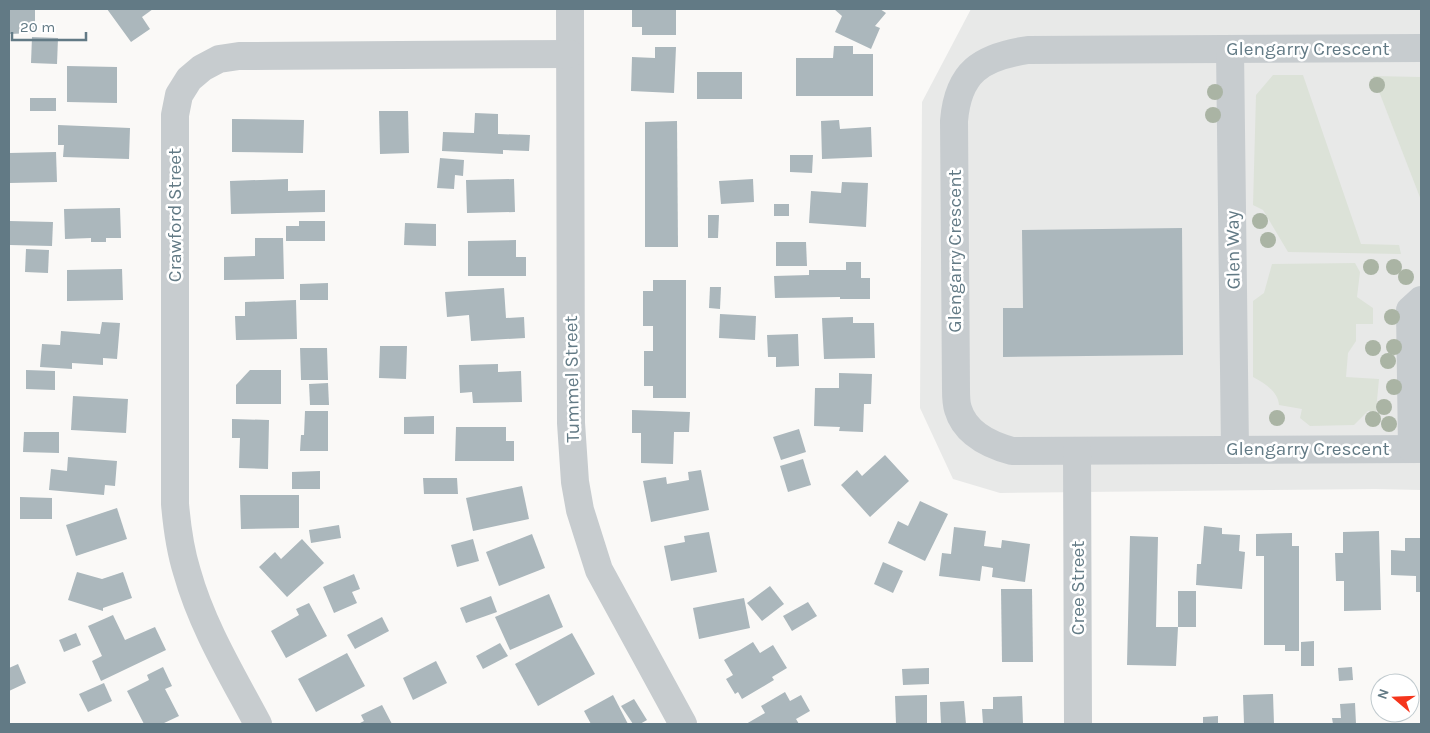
<svg xmlns="http://www.w3.org/2000/svg" width="1430" height="733" viewBox="0 0 1430 733" font-family="Karla,sans-serif">
	<style>
		.built { fill: #e8e9e8 }
		.green { fill: #dce2d8 }
		.building { fill: #abb7bc }
		.lines { fill: none; stroke-linecap: round; stroke-linejoin: round }
		.minor { stroke: #c7cccf; stroke-width: 28 }
		.tree { fill: #aab4a4 }
		.labels { text-anchor: middle; dominant-baseline: central; stroke-width: 5; stroke-linejoin: round; paint-order: stroke }
		.street-label { font-size: 19px; fill: #627a85; stroke: #fff }
	</style>
	<rect width="100%" height="100%" fill="#faf9f7"/>
	<polygon class="built" points="971,9 1421,9 1421,490 1375,489 1000,493 953,479 920,408 922,102"/>
	<g class="green">
		<polygon points="1273,75 1303,75 1361,244 1399,245 1401,254 1288,252 1263,210 1253,205 1256,95"/>
		<polygon points="1373,76 1421,77 1421,200"/>
		<path d="M1355 263 1360 272 1357 297 1373 308V324H1356V341L1348 353 1346 377 1379 379 1376 411H1368L1354 425 1310 426 1300 418 1302 409 1279 405C1278 391 1264 383 1253 377V301L1264 293 1272 264Z"/>
	</g>
	<g class="building">
		<polygon points="9,9 35,9 35,33 9,34"/>
		<polygon points="107,9 153,9 142,17 150,29 131,42"/>
		<polygon points="642,9 676,9 676,35 642,35 642,27 632,27 632,10"/>
		<polygon points="834,9 880,9 886,13 875,26 880,28 871,49 835,32 842,16"/>
		<polygon points="32,37 58,38 57,64 31,63"/>
		<polygon points="834,46 853,46 853,54 873,54 873,96 796,96 796,58 833,58"/>
		<polygon points="655,47 676,47 674,93 631,91 632,57 655,58"/>
		<polygon points="67,66 117,67 117,103 67,102"/>
		<rect x="697" y="72" width="45" height="27"/>
		<rect x="30" y="98" width="26" height="13"/>
		<polygon points="379,111 408,111 409,153 380,154"/>
		<polygon points="475,113 498,114 498,134 530,135 529,151 503,150 503,154 442,151 443,132 474,133"/>
		<polygon points="232,119 304,120 303,153 232,152"/>
		<polygon points="839,120 840,129 871,127 872,157 822,159 821,121"/>
		<polygon points="677,121 678,247 645,247 645,122"/>
		<polygon points="58,125 130,128 129,159 63,157 64,145 58,145"/>
		<polygon points="56,152 57,182 9,183 9,153"/>
		<polygon points="790,155 813,155 812,173 790,172"/>
		<polygon points="440,158 464,160 463,176 455,175 454,189 437,188"/>
		<polygon points="288,179 288,191 325,190 325,212 231,214 230,181"/>
		<polygon points="514,179 515,212 467,213 466,180"/>
		<polygon points="753,179 754,202 721,204 719,181"/>
		<polygon points="842,182 868,183 866,227 809,223 811,191 841,193"/>
		<rect x="774" y="204" width="15" height="12"/>
		<polygon points="120,208 121,238 106,238 106,242 91,242 91,238 65,239 64,209"/>
		<polygon points="708,215 719,215 718,238 708,238"/>
		<polygon points="9,221 53,222 52,246 9,245"/>
		<polygon points="299,221 325,221 325,241 286,241 286,226 299,226"/>
		<polygon points="405,223 436,224 436,246 404,245"/>
		<polygon points="1182,228 1183,355 1003,357 1003,308 1023,308 1022,230"/>
		<polygon points="255,238 283,238 284,279 224,280 224,257 255,256"/>
		<polygon points="516,240 516,257 526,257 526,276 468,276 468,241"/>
		<polygon points="776,242 806,242 807,266 776,266"/>
		<polygon points="26,249 49,250 48,273 25,272"/>
		<polygon points="846,262 861,262 861,278 870,278 870,299 840,299 840,297 775,298 774,276 809,275 809,270 846,270"/>
		<polygon points="122,269 123,300 67,301 67,270"/>
		<polygon points="653,280 686,280 686,398 653,398 653,386 644,386 644,351 653,351 653,326 643,326 643,291 653,291"/>
		<polygon points="328,283 328,300 300,300 300,284"/>
		<polygon points="710,287 721,287 720,309 709,308"/>
		<polygon points="504,288 506,318 524,317 525,338 471,341 469,315 447,317 445,292"/>
		<polygon points="296,300 297,339 236,340 235,316 245,316 245,302"/>
		<polygon points="720,314 756,316 755,340 719,338"/>
		<polygon points="853,317 853,323 874,323 875,358 824,359 822,318"/>
		<polygon points="102,322 120,323 117,359 103,358 103,365 72,363 72,369 40,367 42,344 60,345 61,331 100,334"/>
		<polygon points="798,334 799,366 776,367 776,357 768,357 767,335"/>
		<polygon points="380,346 407,346 406,379 379,378"/>
		<polygon points="300,348 327,348 328,380 301,380"/>
		<polygon points="498,364 498,372 521,371 522,402 473,403 472,392 460,393 459,365"/>
		<polygon points="26,370 55,371 55,390 26,389"/>
		<polygon points="250,370 281,370 281,404 236,404 236,385"/>
		<polygon points="839,373 872,374 871,404 864,404 863,432 839,431 840,427 814,426 815,388 839,388"/>
		<polygon points="328,383 329,405 310,405 309,384"/>
		<polygon points="73,396 128,399 126,433 71,430"/>
		<polygon points="632,410 690,412 689,432 674,432 673,464 641,463 641,433 632,433"/>
		<polygon points="305,411 328,411 328,451 300,451 301,435 304,435"/>
		<polygon points="434,416 434,434 404,434 404,417"/>
		<polygon points="232,419 269,420 268,469 239,468 240,438 232,438"/>
		<polygon points="456,427 506,427 506,441 514,441 514,461 455,461"/>
		<polygon points="799,429 806,452 781,460 773,437"/>
		<polygon points="24,432 59,432 59,453 23,452"/>
		<polygon points="885,455 909,481 870,517 841,485 857,470 862,476"/>
		<polygon points="68,457 117,461 115,486 105,485 104,495 49,490 51,469 67,471"/>
		<polygon points="803,459 811,485 788,492 780,466"/>
		<polygon points="701,470 709,510 651,522 643,481 666,477 667,484 689,480 688,472"/>
		<polygon points="320,471 320,489 292,489 292,472"/>
		<polygon points="423,478 457,478 458,494 424,494"/>
		<polygon points="522,486 529,519 473,531 466,498"/>
		<polygon points="240,495 299,495 299,528 241,529"/>
		<polygon points="20,497 52,498 52,519 20,519"/>
		<polygon points="920,501 948,514 925,561 888,543 898,521 908,526"/>
		<polygon points="117,508 127,539 76,556 66,525"/>
		<polygon points="339,525 341,538 311,543 309,530"/>
		<polygon points="1204,526 1222,528 1222,534 1240,535 1239,551 1245,552 1242,589 1196,585 1197,564 1201,564"/>
		<polygon points="954,527 986,531 984,546 1001,548 1002,540 1030,544 1025,582 992,577 993,568 982,566 980,581 939,576 942,553 951,554"/>
		<polygon points="1379,531 1381,610 1344,611 1344,581 1336,581 1335,553 1343,553 1343,532"/>
		<polygon points="709,532 717,572 671,581 664,546 685,542 684,536"/>
		<polygon points="1292,533 1292,546 1299,546 1299,651 1285,651 1285,645 1264,645 1264,556 1256,556 1256,534"/>
		<polygon points="532,534 545,568 499,586 486,552"/>
		<polygon points="1130,536 1158,537 1156,627 1178,627 1178,591 1196,591 1196,627 1178,627 1176,666 1127,665"/>
		<polygon points="1405,538 1421,538 1421,592 1416,592 1416,576 1391,575 1391,550 1405,551"/>
		<polygon points="302,539 324,563 287,597 259,567 275,552 281,559"/>
		<polygon points="473,539 479,561 457,567 451,545"/>
		<polygon points="883,562 903,571 893,593 874,584"/>
		<polygon points="77,572 102,579 123,572 132,598 103,608 103,611 68,600"/>
		<polygon points="354,574 360,589 352,592 357,603 334,613 323,587"/>
		<polygon points="770,586 784,604 762,621 747,603"/>
		<polygon points="1001,589 1032,589 1033,662 1002,662"/>
		<polygon points="549,594 563,627 510,650 495,617"/>
		<polygon points="491,596 497,612 466,623 460,608"/>
		<polygon points="744,598 750,628 699,639 693,608"/>
		<polygon points="808,602 817,616 792,631 783,616"/>
		<polygon points="309,603 327,636 286,658 271,631 299,615 296,609"/>
		<polygon points="113,615 125,640 155,627 166,650 101,681 92,661 102,656 88,626"/>
		<polygon points="382,617 389,631 355,649 347,635"/>
		<polygon points="76,633 81,645 64,652 59,640"/>
		<polygon points="572,633 595,674 538,706 515,664"/>
		<polygon points="1314,641 1314,666 1301,666 1301,642"/>
		<polygon points="753,642 760,653 773,645 787,668 772,677 774,680 742,699 738,692 735,694 726,679 733,675 724,660"/>
		<polygon points="500,643 508,656 483,669 476,656"/>
		<polygon points="347,653 365,686 316,712 298,679"/>
		<polygon points="436,661 447,683 413,700 403,678"/>
		<polygon points="18,664 26,683 9,691 9,668"/>
		<polygon points="163,667 172,686 165,689 179,716 162,724 144,724 127,691 149,680 147,675"/>
		<polygon points="1352,667 1353,680 1339,681 1338,668"/>
		<polygon points="929,668 929,684 903,685 902,669"/>
		<polygon points="104,683 112,701 88,712 79,694"/>
		<polygon points="785,692 790,701 801,695 810,711 796,719 799,724 746,724 765,713 761,706"/>
		<polygon points="1273,694 1274,724 1244,724 1243,695"/>
		<polygon points="613,695 628,724 591,724 584,711"/>
		<polygon points="927,695 927,724 896,724 895,696"/>
		<polygon points="1022,696 1023,724 983,724 982,709 993,709 993,697"/>
		<polygon points="634,699 647,720 640,724 633,724 621,706"/>
		<polygon points="964,701 966,724 941,724 940,702"/>
		<polygon points="1355,703 1356,724 1333,724 1332,718 1341,718 1340,704"/>
		<polygon points="382,705 392,724 358,724 364,721 361,715"/>
		<polygon points="1218,716 1218,724 1203,724 1203,717"/>
	</g>
	<g class="lines">
		<g class="minor">
			<polyline points="570,9 571,423 575,482 580,510 599,570 683,724"/>
			<path d="M1421 48 1028 50C981 57 958 72 954 121L956 389C956 396 956 403 958 409 965 433 990 445 1012 451L1421 449"/>
			<polyline points="1230,50 1235,450"/>
			<polyline points="1412,449 1410,310 1421,300"/>
			<polyline points="1077,451 1078,724"/>
			<path d="M258 724C232 675 202 626 187 572 180 550 177 527 175 504V115L179 95 189 79 202 68 219 59 239 56 570 54"/>
		</g>
	</g>
	<g class="tree">
		<circle cx="1377" cy="85" r="8"/>
		<circle cx="1215" cy="92" r="8"/>
		<circle cx="1213" cy="115" r="8"/>
		<circle cx="1260" cy="221" r="8"/>
		<circle cx="1268" cy="240" r="8"/>
		<circle cx="1371" cy="267" r="8"/>
		<circle cx="1394" cy="267" r="8"/>
		<circle cx="1406" cy="277" r="8"/>
		<circle cx="1392" cy="317" r="8"/>
		<circle cx="1394" cy="347" r="8"/>
		<circle cx="1373" cy="348" r="8"/>
		<circle cx="1388" cy="361" r="8"/>
		<circle cx="1394" cy="387" r="8"/>
		<circle cx="1384" cy="407" r="8"/>
		<circle cx="1277" cy="418" r="8"/>
		<circle cx="1373" cy="419" r="8"/>
		<circle cx="1389" cy="424" r="8"/>
	</g>
	<g class="labels">
		<g class="street-label">
			<text x="1308" y="49">Glengarry Crescent</text>
			<text transform="translate(175 215) rotate(-90)">Crawford Street</text>
			<text transform="translate(1233 250) rotate(-91)">Glen Way</text>
			<text transform="translate(955 251) rotate(-90)">Glengarry Crescent</text>
			<text transform="translate(572 379) rotate(-91)">Tummel Street</text>
			<text x="1308" y="449">Glengarry Crescent</text>
			<text transform="translate(1078 588) rotate(-90)">Cree Street</text>
		</g>
	</g>
	<rect width="1430" height="733" fill="none" stroke="#627a85" stroke-width="20"/>
	<g transform="translate(1395 698) rotate(289)"><circle r="24" fill="#ffffff" stroke="#c0cace"/>
	<path d="M0-4L9 19L0 12L-9 19Z" fill="#f5351c"/>
	<text y="-8" font-size="14" font-weight="bold" text-anchor="middle" fill="#627a85">N</text>
	</g>
	<path d="M12 32v8h74v-8" fill="none" stroke="#627a85" stroke-width="2.5"/>
	<text x="20" y="32" font-size="15" fill="#627a85" stroke="#ffffff" stroke-width="4" paint-order="stroke">20 m</text>
</svg>
